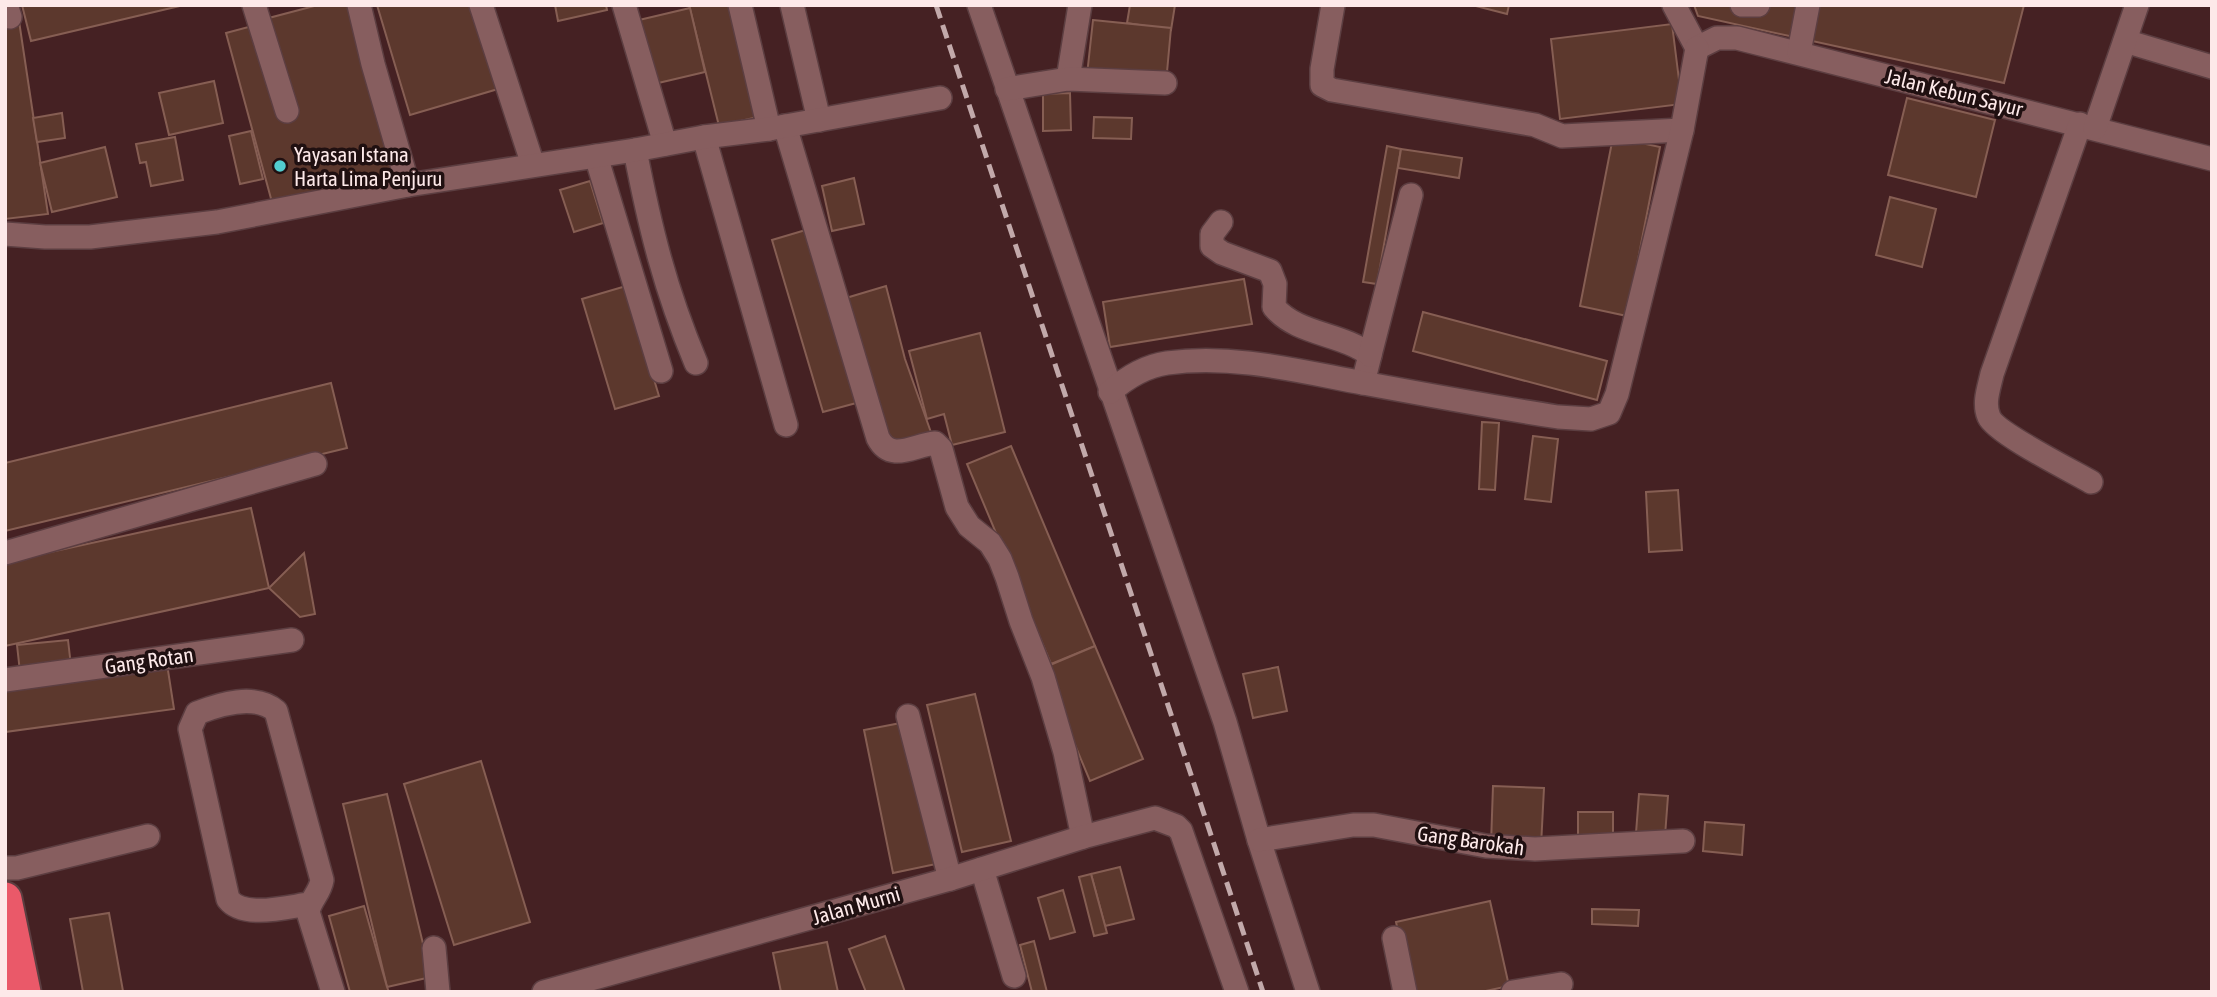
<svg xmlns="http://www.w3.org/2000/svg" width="2217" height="997" viewBox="0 0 2217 997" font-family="'Asap Condensed',sans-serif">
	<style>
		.building { fill: #5c382d; stroke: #865e53; stroke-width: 2 }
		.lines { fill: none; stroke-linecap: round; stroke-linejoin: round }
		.minor-casing { stroke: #5c3e41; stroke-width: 26 }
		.highway-casing { stroke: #5c3e41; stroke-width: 37 }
		.minor { stroke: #875e5f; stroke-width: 23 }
		.highway { stroke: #ea5969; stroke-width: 33 }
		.rail { stroke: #c2a9aa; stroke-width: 5; stroke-dasharray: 14 7; stroke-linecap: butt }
		.poi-dot { fill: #52cdcf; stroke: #201011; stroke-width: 2.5 }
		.labels { text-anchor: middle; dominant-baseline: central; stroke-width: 7; stroke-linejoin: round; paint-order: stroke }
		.street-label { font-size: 21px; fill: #fde9e9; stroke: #201011 }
		.poi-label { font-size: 21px; fill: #fde9e9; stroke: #201011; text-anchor: start }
	</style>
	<rect width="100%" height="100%" fill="#452123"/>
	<g class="building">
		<polygon points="22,5 184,5 31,41"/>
		<polygon points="318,5 356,5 401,171 273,206 226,33 260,24 265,19"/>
		<polygon points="377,5 473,5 498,89 410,115"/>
		<polygon points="555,5 606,5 607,10 558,21"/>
		<polygon points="689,5 734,5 762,116 719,126"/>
		<polygon points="1130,5 1175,5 1171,30 1127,23"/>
		<polygon points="1472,5 1509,5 1507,14"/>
		<polygon points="1694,5 2024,5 2004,83 1698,16"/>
		<polygon points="690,8 705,72 654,84 639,20"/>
		<polygon points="1093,20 1171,28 1166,83 1087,75"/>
		<polygon points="19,21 48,214 5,219 5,23"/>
		<polygon points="1672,24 1682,104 1560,119 1551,39"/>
		<polygon points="214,81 223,123 169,135 159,93"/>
		<polygon points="1070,93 1071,130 1043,131 1043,94"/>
		<polygon points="1907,98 1995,120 1976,197 1888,175"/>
		<polygon points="62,113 65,138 37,142 33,118"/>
		<polygon points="1094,117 1132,118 1131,139 1093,138"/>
		<polygon points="251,131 263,179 240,184 229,136"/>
		<polygon points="175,137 183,180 151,186 146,162 140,163 136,144"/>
		<polygon points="1613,137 1660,147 1627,316 1580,306"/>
		<polygon points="1387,146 1401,149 1377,284 1363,282"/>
		<polygon points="105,147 117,197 52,212 40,163"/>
		<polygon points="1401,149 1462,158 1459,178 1398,168"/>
		<polygon points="854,178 864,224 832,231 822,186"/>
		<polygon points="590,181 603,223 574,232 560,190"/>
		<polygon points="1890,197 1936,209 1922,267 1876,255"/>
		<polygon points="809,229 860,402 823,412 772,240"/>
		<polygon points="1244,279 1252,324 1110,347 1103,302"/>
		<polygon points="626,286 659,396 615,409 582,299"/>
		<polygon points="886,286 905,359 933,438 893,450 846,298"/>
		<polygon points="1423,312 1607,361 1597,400 1413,351"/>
		<polygon points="980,333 1005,432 952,445 944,414 927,419 909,351"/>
		<polygon points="331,383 347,448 5,531 5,463"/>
		<polygon points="1482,422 1499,423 1495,490 1479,489"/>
		<polygon points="1533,436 1558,439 1551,502 1525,499"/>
		<polygon points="1011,446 1095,646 1051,664 967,464"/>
		<polygon points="1678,490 1682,550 1649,552 1646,492"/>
		<polygon points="251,508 269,588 5,646 5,562"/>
		<polygon points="304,553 315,614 300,617 269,588"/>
		<polygon points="68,640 71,666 20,672 17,645"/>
		<polygon points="1095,646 1143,759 1090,781 1043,668"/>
		<polygon points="167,664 174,709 5,732 5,686"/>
		<polygon points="1278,667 1287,711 1253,718 1243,674"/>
		<polygon points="975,694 1011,841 962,852 927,705"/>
		<polygon points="906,722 936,864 893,873 864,730"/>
		<polygon points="481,761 530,922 454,945 404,784"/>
		<polygon points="1493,786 1544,788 1541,846 1491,844"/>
		<polygon points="387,794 431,977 387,987 343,804"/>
		<polygon points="1639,794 1668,796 1665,836 1636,833"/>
		<rect x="1578" y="812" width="35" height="28"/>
		<polygon points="1705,822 1744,825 1742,855 1703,851"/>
		<polygon points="1120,867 1134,919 1105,926 1091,874"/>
		<polygon points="1091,874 1107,933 1094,936 1079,877"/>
		<polygon points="1063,890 1075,932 1050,939 1038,898"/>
		<polygon points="1490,901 1509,986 1481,992 1411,992 1396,922"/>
		<polygon points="364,906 387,987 389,992 350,992 329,916"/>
		<polygon points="1592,909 1639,910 1638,926 1592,924"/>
		<polygon points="109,913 123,991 83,992 70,919"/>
		<polygon points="885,936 905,992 866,992 849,949"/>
		<polygon points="1034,941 1047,992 1032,992 1020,945"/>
		<polygon points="827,942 838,992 781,992 773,953"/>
	</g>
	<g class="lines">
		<defs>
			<g id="minor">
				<polyline points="6,5 10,17"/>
				<polyline points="254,5 287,111"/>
				<polyline points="359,5 373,64 408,185"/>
				<polyline points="481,5 533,165"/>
				<polyline points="624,5 665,144"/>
				<polyline points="740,5 769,129"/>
				<polyline points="792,5 819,120"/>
				<polyline points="979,5 1225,722 1259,840 1308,992"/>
				<polyline points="1333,5 1322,69 1322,85 1332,90 1535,125 1562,136 1682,130"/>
				<polyline points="1674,5 1697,48"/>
				<polyline points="1742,5 1758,5"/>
				<polyline points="2125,41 2212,67"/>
				<polyline points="1697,48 1717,38 1737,38 2212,159"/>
				<polyline points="1799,52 1808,5"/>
				<polyline points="1068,79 1080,5"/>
				<polyline points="1007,89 1068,79 1165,83"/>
				<path d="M2080 124 1992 374C1989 388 1983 403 1989 417 1996 433 2072 471 2091 482"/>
				<path d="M785 126 878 438C891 463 914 445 935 443L941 449 957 507 969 526 990 543 1000 559 1007 577 1021 621 1043 677 1065 752 1083 837"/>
				<polyline points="2095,128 2137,5"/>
				<polyline points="704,137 786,425"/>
				<path d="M635 150C650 228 665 289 696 363"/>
				<polyline points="596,156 661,371"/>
				<path d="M1221 222 1212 234V246L1222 253 1270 271 1275 284 1274 307C1297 335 1342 333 1370 355L1363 383"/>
				<polyline points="5,234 45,237 90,237 217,222 408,185 635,150 704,137 769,129 940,98"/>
				<polyline points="1370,355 1411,195"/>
				<path d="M1110 392C1126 378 1146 366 1167 363 1234 354 1298 371 1363 383 1428 395 1493 407 1558 417L1591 419 1609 413 1617 394 1682 130 1697 48"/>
				<polyline points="5,553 315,464"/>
				<polyline points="5,680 292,640"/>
				<polyline points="908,716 950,879"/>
				<polyline points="1259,840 1353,825 1374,825 1486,846 1535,849 1683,841"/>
				<polyline points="5,868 17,868 148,836"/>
				<polyline points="982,869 1014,976"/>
				<path d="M309 904C287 907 243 919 228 899L190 729 197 713C220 704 255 693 276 711L322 880C320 893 310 900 308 912L333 992"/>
				<polyline points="1394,938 1405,992"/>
				<polyline points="434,948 438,992"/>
				<polyline points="544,992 950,879 1083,837 1155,818 1176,826 1181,831 1237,992"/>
				<polyline points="1513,992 1561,984"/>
			</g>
			<polyline id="highway" points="5,899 24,992"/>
		</defs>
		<use href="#minor" class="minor-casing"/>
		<use href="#highway" class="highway-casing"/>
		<use href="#minor" class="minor"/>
		<use href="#highway" class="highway"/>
		<polyline class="rail" points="936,5 1263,992"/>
	</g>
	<circle class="poi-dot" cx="280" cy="166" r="7"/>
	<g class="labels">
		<g class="street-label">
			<text transform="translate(1954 92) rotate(14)">Jalan Kebun Sayur</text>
			<text transform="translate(149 660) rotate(-8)">Gang Rotan</text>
			<text transform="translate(1471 840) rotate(8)">Gang Barokah</text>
			<text transform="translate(856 905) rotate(-16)">Jalan Murni</text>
		</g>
		<g class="poi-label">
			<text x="294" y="154">Yayasan Istana<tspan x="294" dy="24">Harta Lima Penjuru</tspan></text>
		</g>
	</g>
	<rect width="2217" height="997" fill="none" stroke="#fde9e9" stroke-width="14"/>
</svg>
